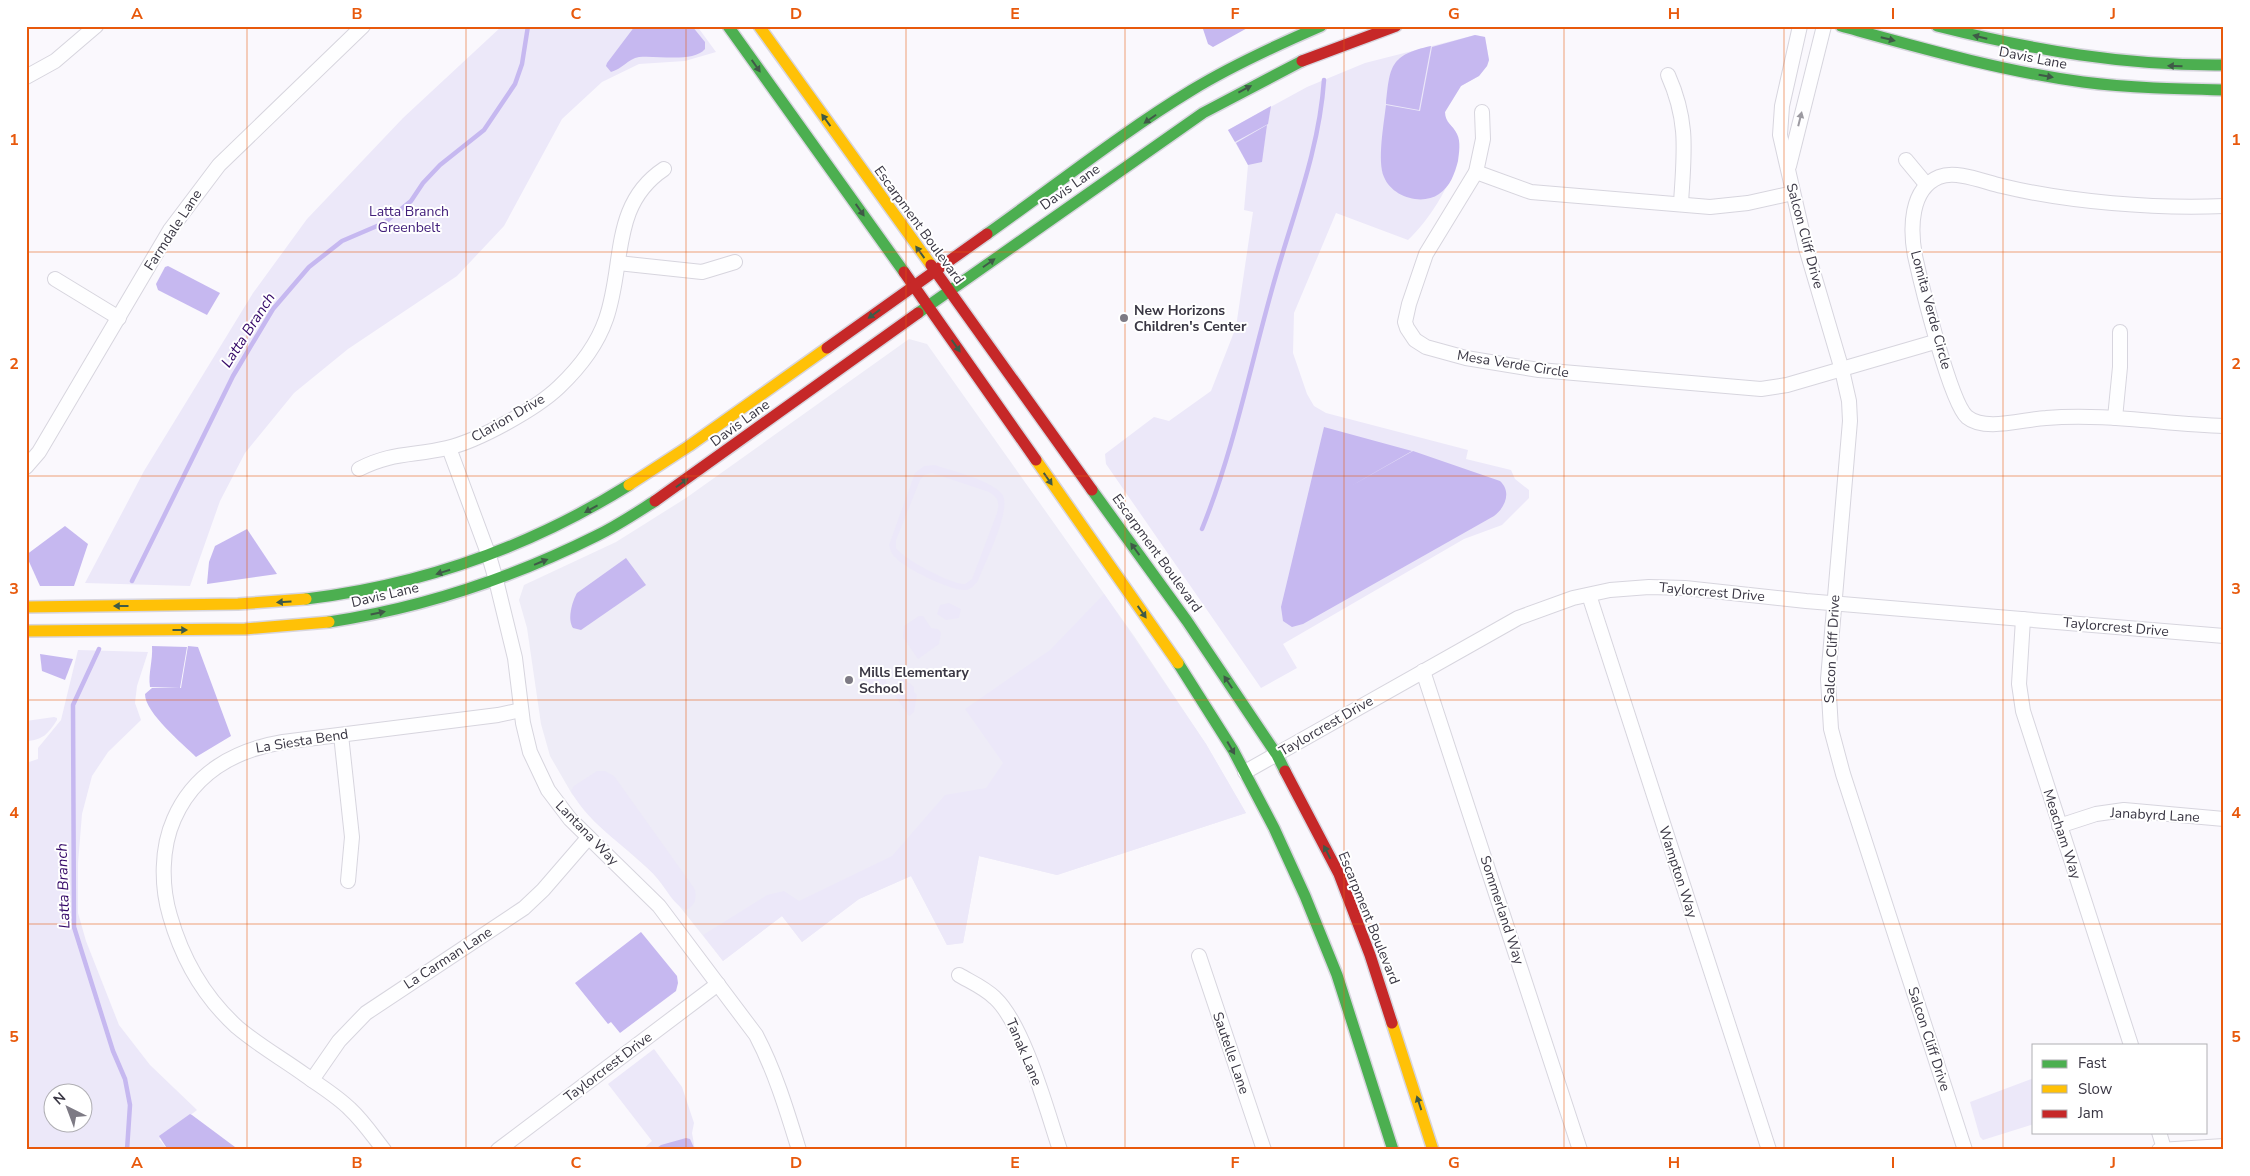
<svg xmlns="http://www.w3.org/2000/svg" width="2250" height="1176" viewBox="0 0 2250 1176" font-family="'Nunito Sans',sans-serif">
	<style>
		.built { fill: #eeecf7 }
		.green { fill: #ece8f9; fill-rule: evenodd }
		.water { fill: #c6b8f0 }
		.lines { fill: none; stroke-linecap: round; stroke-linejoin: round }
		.stream { stroke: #c6b8f0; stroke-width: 4.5 }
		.street-casing { stroke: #d7d5de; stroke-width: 16 }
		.fast-casing { stroke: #d7d5de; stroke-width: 14 }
		.slow-casing { stroke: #d7d5de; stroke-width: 14 }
		.jam-casing { stroke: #d7d5de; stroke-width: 14 }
		.street { stroke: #fefeff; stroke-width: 14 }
		.fast { stroke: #4caf50; stroke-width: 11 }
		.slow { stroke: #ffc107; stroke-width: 11 }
		.jam { stroke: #c62828; stroke-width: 11 }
		.oneway { fill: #3f5a47 }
		.oneway2 { fill: #9c9aa1 }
		.grid { fill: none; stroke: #e8590c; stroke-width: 1; stroke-opacity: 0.55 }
		.poi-dot { fill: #7d7a84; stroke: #fff; stroke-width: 2 }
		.labels { text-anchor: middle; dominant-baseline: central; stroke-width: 4; stroke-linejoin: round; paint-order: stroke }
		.street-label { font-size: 14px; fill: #393643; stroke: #fff }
		.park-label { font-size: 14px; fill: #43207b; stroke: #fff }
		.poi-label { font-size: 14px; font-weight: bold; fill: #393643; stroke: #fff; text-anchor: start }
		.water-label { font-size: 15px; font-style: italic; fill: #330767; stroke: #fff }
		.neatline { fill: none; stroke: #e8590c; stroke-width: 2 }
		.grid-label { font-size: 16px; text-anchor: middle; font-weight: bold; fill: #e8590c }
	</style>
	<rect width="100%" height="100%" fill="#faf8fd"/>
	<polygon class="built" points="909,339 927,344 1134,636 1206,744 1246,813 1057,875 979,856 963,943 947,945 911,876 859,899 802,942 782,916 723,961 653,873 594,821 572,794 550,756 541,724 527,628 519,600 524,585 616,542 686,498"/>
	<g class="green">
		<polygon points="502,26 697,26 716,52 685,61 639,64 602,82 562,119 504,226 457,276 348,349 294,393 245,453 220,501 190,586 85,583 144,471 253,293 307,219 403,118"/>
		<path d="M1475 35 1485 37 1489 60 1487 66 1479 76 1461 86 1445 112C1445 124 1457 128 1458 139 1463 169 1430 220 1408 240L1336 213 1294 313 1293 353 1307 394 1314 406 1326 413 1468 450 1466 459 1511 470 1515 479 1529 490V498L1502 525 1464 539 1283 644 1297 668 1261 688 1106 464 1105 454 1154 417 1169 421 1211 391 1236 327 1253 212 1244 210 1248 165 1228 130 1307 87 1365 63Z"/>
		<path d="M935 465C952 471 991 480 1002 494 1013 508 984 564 978 581 974 585 972 589 966 590 953 592 904 568 896 558 892 555 890 550 889 545L915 473 924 466ZM932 473 989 492C998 498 1000 502 997 513L972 579 965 584C952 585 902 558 896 548V540L920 480 924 475Z"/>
		<polygon points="1104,594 1206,744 1246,813 1057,875 979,856 963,943 947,945 911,876 859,899 802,942 782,916 723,961 703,935 767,895 784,891 799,901 892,856 945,795 986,788 1003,763 965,709 1050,650"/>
		<polygon points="949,603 961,609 959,618 946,620 937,614 940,605"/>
		<polygon points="919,616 923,616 931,628 938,629 941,633 939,644 918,659 903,637 904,626"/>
		<path d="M78 650 148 652 137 686 135 703 141 720 108 752 92 776 82 814 78 863V913L86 941 119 1025 150 1065 197 1110 159 1139 168 1150H26V763L38 759V748L61 720ZM52 1094H82V1124H52Z"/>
		<circle cx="877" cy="685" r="10"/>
		<polygon points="903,678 914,687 914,692 917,695 914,712 909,716 890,688"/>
		<path d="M54 717 57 718V720C48 734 43 740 26 741V721Z"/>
		<path d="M597 771H605L614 776 694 888C698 897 695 906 686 910 673 904 667 890 658 879 631 848 590 827 571 791L574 786Z"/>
		<polygon points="654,1049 682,1087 694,1123 692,1133 695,1150 642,1150 652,1141 608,1084"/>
		<polygon points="2034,1078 2034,1124 1983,1140 1980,1137 1970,1102"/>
	</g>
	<g class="water">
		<path d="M635 26H692L705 42V49C693 63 657 55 639 57 628 59 622 69 611 72L606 66 607 63Z"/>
		<polygon points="1202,26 1251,26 1213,47 1208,44"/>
		<path d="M1475 35 1485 37 1489 60 1487 66 1479 76 1461 86 1445 112C1445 123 1453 125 1457 134 1461 141 1459 154 1458 161 1455 173 1450 187 1439 194 1422 206 1392 197 1384 177 1377 161 1384 123 1386 105L1420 111 1432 47Z"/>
		<path d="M1431 46 1419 110 1386 104C1390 66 1390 55 1431 46Z"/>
		<polygon points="1271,106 1268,124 1235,142 1228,130"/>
		<polygon points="1267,125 1262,162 1248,165 1236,143"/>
		<polygon points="168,266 220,293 207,315 158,290 156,284 165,267"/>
		<path d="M1324 427 1412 451 1351 486 1413 451 1500 481C1512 492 1505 508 1494 516L1303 624 1292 627 1283 621 1281 607Z"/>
		<polygon points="65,526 88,544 74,586 40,586 26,555"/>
		<polygon points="247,529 277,574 207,584 209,562 215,546"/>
		<path d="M626 558 646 585 581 630 573 628C567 619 572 602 577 593Z"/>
		<path d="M152 646 187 647 180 688 150 687C148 673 153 661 152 646Z"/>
		<path d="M188 646 198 647 231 736 196 757C183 744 145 713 145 694L152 688H181Z"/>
		<polygon points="40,654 73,659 65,680 42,671"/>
		<polygon points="641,932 677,976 678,983 676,991 620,1033 611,1022 608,1024 575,983"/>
		<polygon points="190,1114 192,1115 239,1150 168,1150 159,1136"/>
		<polygon points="686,1138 690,1139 695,1150 654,1150 661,1145"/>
	</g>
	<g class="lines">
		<g class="stream">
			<path d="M1202 529C1233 452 1249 372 1271 293 1290 222 1319 154 1324 80"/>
			<polyline points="132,581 233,376 273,309 309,267 342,241 384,223 411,201 423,183 440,165 484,130 515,84 522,64 528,26"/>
			<polyline points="99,649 73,705 74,927 113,1051 125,1079 130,1105 127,1150"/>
		</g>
		<defs>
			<g id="street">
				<polyline points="1800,26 1782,106 1780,135 1806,248 1842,370 1849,401 1850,421 1828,679 1831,729 1843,774 1965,1150"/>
				<path d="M1668 75C1689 122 1684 153 1681 203"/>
				<polyline points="26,77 55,61 96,26"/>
				<polyline points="1482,112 1483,139 1476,172 1426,254 1409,304 1405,322 1407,328 1415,340 1426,347 1466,358 1539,370 1761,389 1787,385 1938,341"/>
				<polyline points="1906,160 1926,184"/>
				<polyline points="1789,166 1824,26"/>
				<polyline points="1476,172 1531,192 1710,207 1748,203 1793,193"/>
				<path d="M2224 206C2156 209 2068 202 2002 186 1984 182 1957 170 1939 177 1910 189 1910 229 1915 256 1921 283 1950 402 1967 417 1985 432 2024 419 2046 418 2105 413 2164 424 2224 426"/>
				<polyline points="618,263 702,272 735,262"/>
				<polyline points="55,279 119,318"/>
				<polyline points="2115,418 2120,367 2120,332"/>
				<path d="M449 448 489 556 496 580 515 658 523 723 530 752 548 790 570 819 659 906 756 1035C775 1071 787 1111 799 1150"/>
				<polyline points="26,467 39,452 170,230 219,165 363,26"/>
				<path d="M359 469C392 452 413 456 447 448 478 441 536 409 559 387 579 368 597 345 606 319 625 265 610 205 664 169"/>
				<polyline points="1589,595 1769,1150"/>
				<polyline points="2023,619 2019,684 2023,711 2131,1045"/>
				<polyline points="1423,671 1580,1150"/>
				<polyline points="341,735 352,837 348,881"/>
				<polyline points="1245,772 1518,618 1573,598 1610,590 1649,587 1685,588 1806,601 2224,636"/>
				<polyline points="2059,826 2096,814 2124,810 2224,819"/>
				<polyline points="1199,956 1264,1150"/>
				<path d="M959 975C971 982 985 988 995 998 1024 1025 1047 1111 1060 1150"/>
				<polyline points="312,1080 339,1041 366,1013 524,908 543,890 588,838"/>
				<polyline points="2159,1132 2164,1149"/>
				<path d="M384 1150C373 1136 363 1121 350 1109 337 1096 320 1086 305 1075 283 1059 258 1045 237 1027 204 997 182 958 170 916 161 886 161 848 174 819 194 773 235 750 283 742L498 715 521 710"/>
				<polyline points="498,1150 718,984"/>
				<polyline points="2159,1150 2224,1146"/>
			</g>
			<g id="fast">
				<polyline points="728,26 904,272"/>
				<path d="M1841 26C1921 48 2001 71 2083 82 2130 88 2177 89 2224 90"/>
				<path d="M1937 26C2032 50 2126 66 2224 65"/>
				<path d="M987 234C1055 186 1121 133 1192 90 1233 65 1277 45 1321 26"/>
				<polyline points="918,313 1203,113 1302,61"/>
				<polyline points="1092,490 1187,621 1277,755 1285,771"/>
				<path d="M306 599C422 585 530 547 629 485"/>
				<path d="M329 622C422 608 512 578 596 536 617 526 636 513 655 501"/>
				<polyline points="1178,663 1233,750 1274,828 1305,896 1337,975 1393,1150"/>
			</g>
			<g id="slow">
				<polyline points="759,26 931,265"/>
				<polyline points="1036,460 1178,663"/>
				<polyline points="629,485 689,446 827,348"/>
				<polyline points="26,607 238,604 306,599"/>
				<polyline points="26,631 245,629 329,622"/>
				<polyline points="1392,1023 1433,1150"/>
			</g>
			<g id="jam">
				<polyline points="1302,61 1396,26"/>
				<polyline points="931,265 1092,490"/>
				<polyline points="904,272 1036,460"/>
				<polyline points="827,348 987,234"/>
				<polyline points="655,501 918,313"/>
				<polyline points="1285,771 1339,874 1370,955 1392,1023"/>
			</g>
		</defs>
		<use href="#street" class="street-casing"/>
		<use href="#fast" class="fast-casing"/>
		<use href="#slow" class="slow-casing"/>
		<use href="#jam" class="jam-casing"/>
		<use href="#street" class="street"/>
		<use href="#fast" class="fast"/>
		<use href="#slow" class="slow"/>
		<use href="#jam" class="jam"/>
	</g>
	<defs><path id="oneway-solid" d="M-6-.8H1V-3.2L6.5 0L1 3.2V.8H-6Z" transform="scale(1.25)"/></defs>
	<g class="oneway">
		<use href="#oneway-solid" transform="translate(1980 37) rotate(-166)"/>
		<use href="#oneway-solid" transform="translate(1888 39) rotate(14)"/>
		<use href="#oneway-solid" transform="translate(756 66) rotate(55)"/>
		<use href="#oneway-solid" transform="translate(2175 66) rotate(-178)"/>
		<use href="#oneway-solid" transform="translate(2046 76) rotate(10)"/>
		<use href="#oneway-solid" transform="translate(1245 89) rotate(-28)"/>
		<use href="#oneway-solid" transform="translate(1150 119) rotate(145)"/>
		<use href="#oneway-solid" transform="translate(826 120) rotate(-126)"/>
		<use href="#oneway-solid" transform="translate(860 210) rotate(55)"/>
		<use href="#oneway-solid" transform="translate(920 252) rotate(-126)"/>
		<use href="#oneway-solid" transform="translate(989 263) rotate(-35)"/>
		<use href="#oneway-solid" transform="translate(874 314) rotate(144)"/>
		<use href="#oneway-solid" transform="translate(956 346) rotate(55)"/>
		<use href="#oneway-solid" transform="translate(1048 479) rotate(55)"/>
		<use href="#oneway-solid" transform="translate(682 483) rotate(-35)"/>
		<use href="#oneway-solid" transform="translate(591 509) rotate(151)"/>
		<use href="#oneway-solid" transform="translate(1135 549) rotate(-126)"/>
		<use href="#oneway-solid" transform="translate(541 562) rotate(-22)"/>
		<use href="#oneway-solid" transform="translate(443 572) rotate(163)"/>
		<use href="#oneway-solid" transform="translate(284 602) rotate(176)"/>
		<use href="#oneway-solid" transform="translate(121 606) rotate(-180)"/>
		<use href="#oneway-solid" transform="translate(1142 612) rotate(55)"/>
		<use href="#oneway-solid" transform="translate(378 613) rotate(-12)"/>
		<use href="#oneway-solid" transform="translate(180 630)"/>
		<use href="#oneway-solid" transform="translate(1228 682) rotate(-124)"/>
		<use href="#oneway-solid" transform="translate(1231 748) rotate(60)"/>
		<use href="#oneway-solid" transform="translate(1327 852) rotate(-117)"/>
		<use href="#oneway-solid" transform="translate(1419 1103) rotate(-108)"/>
	</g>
	<use class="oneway2" href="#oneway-solid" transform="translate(1800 119) rotate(-76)"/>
	<path class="grid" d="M247 26V1150M466 26V1150M686 26V1150M906 26V1150M1125 26V1150M1344 26V1150M1564 26V1150M1784 26V1150M2003 26V1150M26 252H2224M26 476H2224M26 700H2224M26 924H2224"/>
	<g class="poi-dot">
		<circle cx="1124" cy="318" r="5"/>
		<circle cx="849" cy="680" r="5"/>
	</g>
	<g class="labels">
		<g class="street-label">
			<text transform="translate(2033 58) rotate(11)">Davis Lane</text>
			<text transform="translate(1070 187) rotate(-35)">Davis Lane</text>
			<text transform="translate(919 225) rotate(54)">Escarpment Boulevard</text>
			<text transform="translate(173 230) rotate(-57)">Farmdale Lane</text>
			<text transform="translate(1805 236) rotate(75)">Salcon Cliff Drive</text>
			<text transform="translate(1931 310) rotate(75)">Lomita Verde Circle</text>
			<text transform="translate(1513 364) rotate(9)">Mesa Verde Circle</text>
			<text transform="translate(508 418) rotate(-30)">Clarion Drive</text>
			<text transform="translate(740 423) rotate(-36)">Davis Lane</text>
			<text transform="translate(1157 553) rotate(54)">Escarpment Boulevard</text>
			<text transform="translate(1712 592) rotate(5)">Taylorcrest Drive</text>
			<text transform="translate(385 595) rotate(-13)">Davis Lane</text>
			<text transform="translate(2116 627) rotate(5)">Taylorcrest Drive</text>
			<text transform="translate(1832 649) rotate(-87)">Salcon Cliff Drive</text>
			<text transform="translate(1326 726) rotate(-30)">Taylorcrest Drive</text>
			<text transform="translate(302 741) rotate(-9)">La Siesta Bend</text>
			<text transform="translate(2155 815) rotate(3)">Janabyrd Lane</text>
			<text transform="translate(587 833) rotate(46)">Lantana Way</text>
			<text transform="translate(2062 834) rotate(72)">Meacham Way</text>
			<text transform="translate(1678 872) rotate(72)">Wampton Way</text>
			<text transform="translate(1502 910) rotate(72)">Sommerland Way</text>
			<text transform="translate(1369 918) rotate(68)">Escarpment Boulevard</text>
			<text transform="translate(448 958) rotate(-33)">La Carman Lane</text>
			<text transform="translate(1929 1039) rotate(72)">Salcon Cliff Drive</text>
			<text transform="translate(1024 1052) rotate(67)">Tanak Lane</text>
			<text transform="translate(1231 1053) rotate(71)">Sautelle Lane</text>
			<text transform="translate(608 1067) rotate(-37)">Taylorcrest Drive</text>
		</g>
		<g class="park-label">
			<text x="409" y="211">Latta Branch<tspan x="409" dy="16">Greenbelt</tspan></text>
		</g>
		<g class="poi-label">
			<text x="1134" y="310">New Horizons<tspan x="1134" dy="16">Children's Center</tspan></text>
			<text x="859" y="672">Mills Elementary<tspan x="859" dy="16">School</tspan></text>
		</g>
		<g class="water-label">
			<text transform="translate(248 330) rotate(-57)">Latta Branch</text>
			<text transform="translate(63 886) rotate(-92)">Latta Branch</text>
		</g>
	</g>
	<rect width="2250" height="1176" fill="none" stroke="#ffffff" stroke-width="55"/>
	<rect x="2032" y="1044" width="175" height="90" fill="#ffffff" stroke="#b0afb4"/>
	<rect x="2042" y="1060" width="25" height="8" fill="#4caf50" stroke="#b0afb4"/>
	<text x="2078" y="1068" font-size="15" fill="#393643">Fast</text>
	<rect x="2042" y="1085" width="25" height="8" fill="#ffc107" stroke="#b0afb4"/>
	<text x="2078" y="1094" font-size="15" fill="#393643">Slow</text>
	<rect x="2042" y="1110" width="25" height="8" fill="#c62828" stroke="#b0afb4"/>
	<text x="2078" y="1118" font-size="15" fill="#393643">Jam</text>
	<g transform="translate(68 1108) rotate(318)"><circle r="24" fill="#ffffff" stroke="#b0afb4"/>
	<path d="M0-4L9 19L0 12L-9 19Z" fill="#7d7a84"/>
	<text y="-8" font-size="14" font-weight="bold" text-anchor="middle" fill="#393643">N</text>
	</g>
	<rect x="28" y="28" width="2194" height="1120" class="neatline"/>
	<g class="grid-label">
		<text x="137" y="19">A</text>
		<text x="357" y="19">B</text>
		<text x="576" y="19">C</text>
		<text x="796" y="19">D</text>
		<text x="1015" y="19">E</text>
		<text x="1235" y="19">F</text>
		<text x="1454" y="19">G</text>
		<text x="1674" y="19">H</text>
		<text x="1893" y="19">I</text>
		<text x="2113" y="19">J</text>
		<text x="14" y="145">1</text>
		<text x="2236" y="145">1</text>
		<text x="14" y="369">2</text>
		<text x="2236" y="369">2</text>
		<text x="14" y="594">3</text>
		<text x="2236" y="594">3</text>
		<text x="14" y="818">4</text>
		<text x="2236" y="818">4</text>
		<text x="14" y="1042">5</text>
		<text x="2236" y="1042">5</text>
		<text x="137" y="1168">A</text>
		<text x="357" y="1168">B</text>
		<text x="576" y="1168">C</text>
		<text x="796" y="1168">D</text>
		<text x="1015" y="1168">E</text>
		<text x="1235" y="1168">F</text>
		<text x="1454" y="1168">G</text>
		<text x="1674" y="1168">H</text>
		<text x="1893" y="1168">I</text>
		<text x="2113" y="1168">J</text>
	</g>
</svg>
